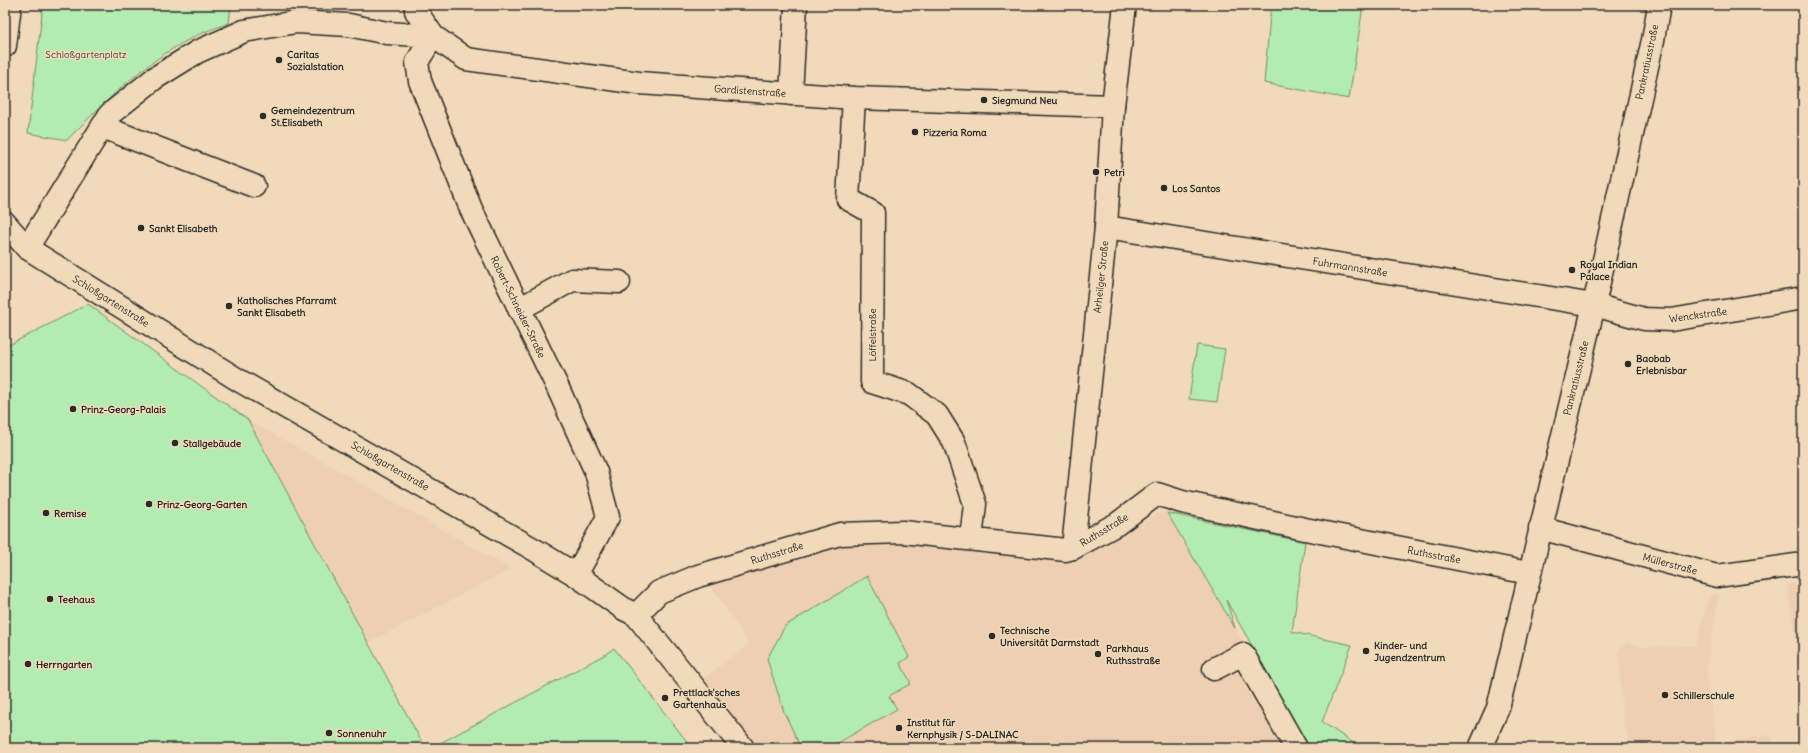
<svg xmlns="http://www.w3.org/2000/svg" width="1808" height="753" viewBox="0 0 1808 753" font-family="Delius,sans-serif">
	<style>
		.built { fill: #efcfb2 }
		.green { fill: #b3ecb0; stroke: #6f8c6e }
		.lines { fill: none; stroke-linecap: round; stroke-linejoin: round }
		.minor-casing { stroke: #2b2b2b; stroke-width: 25 }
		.minor { stroke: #f0dab9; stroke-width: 22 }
		.poi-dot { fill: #2b2b2b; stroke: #f0dab9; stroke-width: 1.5 }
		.labels { text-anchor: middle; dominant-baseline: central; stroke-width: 3; stroke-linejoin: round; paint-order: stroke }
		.park-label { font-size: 10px; fill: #3f483f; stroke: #f0dab9 }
		.poi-label { font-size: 10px; font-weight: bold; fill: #2b2b2b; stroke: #f0dab9; text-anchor: start }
		.street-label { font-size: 10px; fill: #2b2b2b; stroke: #f0dab9 }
	</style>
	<rect width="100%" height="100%" fill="#f0dab9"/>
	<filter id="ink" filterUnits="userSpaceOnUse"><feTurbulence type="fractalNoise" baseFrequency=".025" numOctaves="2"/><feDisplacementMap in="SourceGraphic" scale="8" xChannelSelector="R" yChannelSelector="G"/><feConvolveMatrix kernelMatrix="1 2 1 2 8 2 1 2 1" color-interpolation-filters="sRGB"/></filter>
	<g filter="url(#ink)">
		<g class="built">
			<polygon points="248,420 352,478 511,569 368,643"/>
			<polygon points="1160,512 1167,513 1235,628 1303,748 756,748 704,678 749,644 724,605 707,582 856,540 897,540 1074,562"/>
			<polygon points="1803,581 1803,678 1787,584"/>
			<polygon points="1719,595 1706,671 1716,744 1771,735 1774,748 1631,748 1623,719 1618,652 1627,642 1641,647 1695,646 1709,596"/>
		</g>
		<g class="green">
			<path d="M43 5H231L229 23C216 28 202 32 190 39 143 63 104 103 67 140L28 133Z"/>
			<polygon points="1271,5 1363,6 1349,99 1264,83"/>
			<polygon points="88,304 248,420 425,748 5,748 5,347"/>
			<polygon points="1197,345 1225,349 1217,402 1189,399"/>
			<polygon points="1167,513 1305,542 1292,632 1352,645 1322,722 1361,748 1310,748 1226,600 1235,628"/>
			<polygon points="867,576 909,657 900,663 910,681 910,684 889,696 897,709 829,748 801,748 784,712 767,659 785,626"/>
			<polygon points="614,648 692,748 431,748 606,654"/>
		</g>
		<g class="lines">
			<defs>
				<g id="minor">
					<polyline points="416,5 416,11 433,36 466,59 639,83 854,98 1113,106"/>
					<polyline points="5,46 10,5"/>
					<polyline points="791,94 796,5"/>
					<polyline points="854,98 848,199 873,213 872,382 909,394 937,415 954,442 975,504 971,539"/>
					<polyline points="103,127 254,186"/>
					<polyline points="5,223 27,248 240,381 535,550 576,575 624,609 636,615 743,748"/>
					<polyline points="1106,227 1594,305 1644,319 1671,320 1803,298"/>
					<polyline points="27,248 110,114 155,78 197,52 244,31 296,22 349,25 387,33 433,36 417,62 420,81 471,209 557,386 596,472 608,517 576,575"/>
					<polyline points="519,309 572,280 619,282"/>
					<polyline points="1540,528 1717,576 1803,564"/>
					<polyline points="1073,548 1106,227 1113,106 1125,5"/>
					<polyline points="636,615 659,592 698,576 840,534 903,532 1066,550 1073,548 1117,524 1157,494 1182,502 1305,529 1529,573"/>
					<polyline points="1214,669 1243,654 1296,748"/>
					<polyline points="1480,748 1498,708 1594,305 1653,40 1659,5"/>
				</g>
			</defs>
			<use href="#minor" class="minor-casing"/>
			<use href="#minor" class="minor"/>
		</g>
	</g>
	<g class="poi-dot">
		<circle cx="279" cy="60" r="4"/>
		<circle cx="984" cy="100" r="4"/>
		<circle cx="263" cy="116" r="4"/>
		<circle cx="915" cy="132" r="4"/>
		<circle cx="1096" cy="172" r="4"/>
		<circle cx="1164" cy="188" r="4"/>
		<circle cx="141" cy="228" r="4"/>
		<circle cx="1572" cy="270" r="4"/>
		<circle cx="229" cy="306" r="4"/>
		<circle cx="1628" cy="364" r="4"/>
		<circle cx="73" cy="409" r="4"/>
		<circle cx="175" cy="443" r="4"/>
		<circle cx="149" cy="504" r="4"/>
		<circle cx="46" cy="513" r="4"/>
		<circle cx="50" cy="599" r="4"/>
		<circle cx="992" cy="636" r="4"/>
		<circle cx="1366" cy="651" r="4"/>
		<circle cx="1098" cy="654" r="4"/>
		<circle cx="28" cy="664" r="4"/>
		<circle cx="1665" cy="695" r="4"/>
		<circle cx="665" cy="698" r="4"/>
		<circle cx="899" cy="728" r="4"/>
		<circle cx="329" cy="733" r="4"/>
	</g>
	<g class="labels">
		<g class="park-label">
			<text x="86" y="54">Schloßgartenplatz</text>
		</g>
		<g class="poi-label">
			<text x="287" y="54">Caritas<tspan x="287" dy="12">Sozialstation</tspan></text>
			<text x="992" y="100">Siegmund Neu</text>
			<text x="271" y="110">Gemeindezentrum<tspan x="271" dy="12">St.Elisabeth</tspan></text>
			<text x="923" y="132">Pizzeria Roma</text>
			<text x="1104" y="172">Petri</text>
			<text x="1172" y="188">Los Santos</text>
			<text x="149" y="228">Sankt Elisabeth</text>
			<text x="1580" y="264">Royal Indian<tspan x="1580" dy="12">Palace</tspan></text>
			<text x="237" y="300">Katholisches Pfarramt<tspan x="237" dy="12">Sankt Elisabeth</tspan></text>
			<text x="1636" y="358">Baobab<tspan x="1636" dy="12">Erlebnisbar</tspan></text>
			<text x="81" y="409">Prinz-Georg-Palais</text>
			<text x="183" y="443">Stallgebäude</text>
			<text x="157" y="504">Prinz-Georg-Garten</text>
			<text x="54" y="513">Remise</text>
			<text x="58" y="599">Teehaus</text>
			<text x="1000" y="630">Technische<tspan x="1000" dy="12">Universität Darmstadt</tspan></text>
			<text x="1374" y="645">Kinder- und<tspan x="1374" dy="12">Jugendzentrum</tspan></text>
			<text x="1106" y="648">Parkhaus<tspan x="1106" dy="12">Ruthsstraße</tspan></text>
			<text x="36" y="664">Herrngarten</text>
			<text x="673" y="692">Prettlack'sches<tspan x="673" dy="12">Gartenhaus</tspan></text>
			<text x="1673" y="695">Schillerschule</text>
			<text x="907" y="722">Institut für<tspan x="907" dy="12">Kernphysik / S-DALINAC</tspan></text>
			<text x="337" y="733">Sonnenuhr</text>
		</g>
		<g class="street-label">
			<text transform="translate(1647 62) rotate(-78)">Pankratiusstraße</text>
			<text transform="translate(750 91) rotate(4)">Gardistenstraße</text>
			<text transform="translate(1350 267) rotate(9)">Fuhrmannstraße</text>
			<text transform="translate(1101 277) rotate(-84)">Arheilger Straße</text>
			<text transform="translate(111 301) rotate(32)">Schloßgartenstraße</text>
			<text transform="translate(518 307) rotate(64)">Robert-Schneider-Straße</text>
			<text transform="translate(1698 315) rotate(-8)">Wenckstraße</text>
			<text transform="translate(872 335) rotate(-90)">Löffelstraße</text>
			<text transform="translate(1576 378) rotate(-76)">Pankratiusstraße</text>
			<text transform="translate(390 466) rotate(30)">Schloßgartenstraße</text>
			<text transform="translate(1104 530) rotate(-31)">Ruthsstraße</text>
			<text transform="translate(777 553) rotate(-17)">Ruthsstraße</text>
			<text transform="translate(1434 555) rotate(11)">Ruthsstraße</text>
			<text transform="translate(1670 564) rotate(15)">Müllerstraße</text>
		</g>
	</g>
	<rect width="1808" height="753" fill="none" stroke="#f0dab9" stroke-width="20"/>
	<rect x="10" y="10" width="1788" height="733" fill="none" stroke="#2b2b2b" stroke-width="1.5" filter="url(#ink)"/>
</svg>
